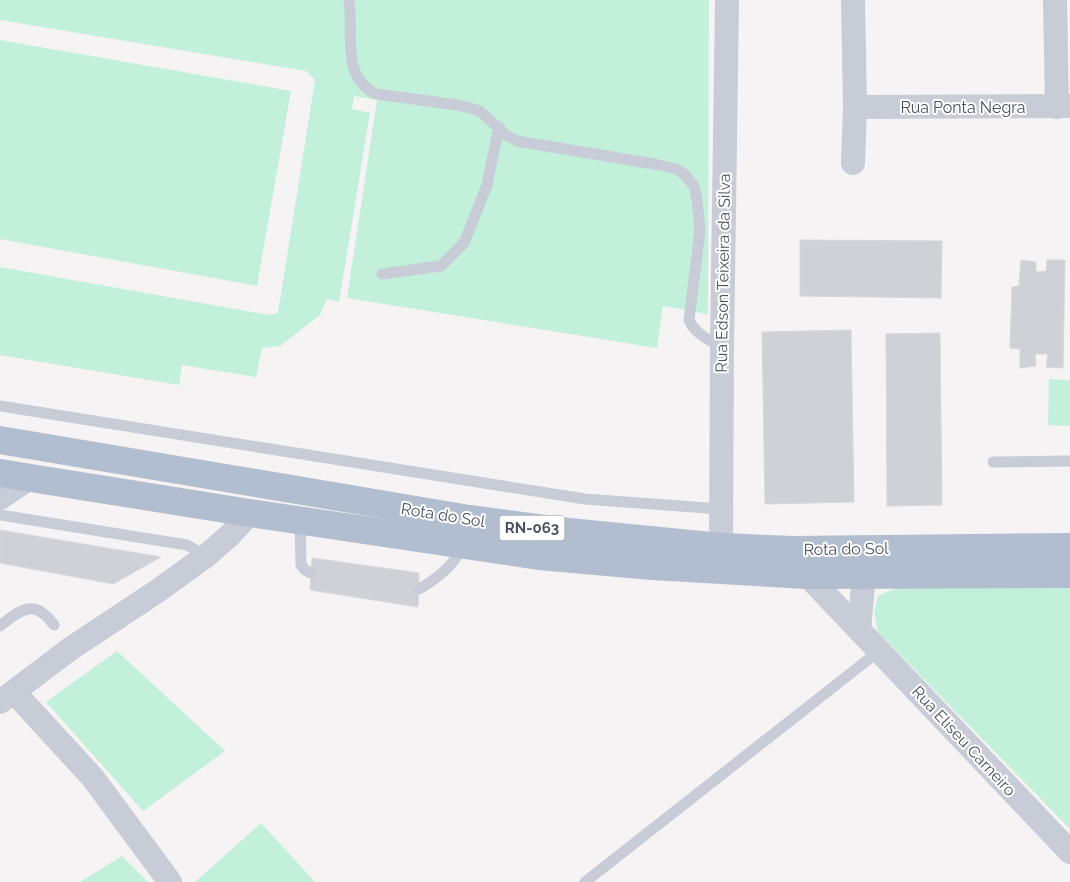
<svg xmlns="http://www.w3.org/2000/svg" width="1070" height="882" viewBox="0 0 1070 882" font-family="Raleway,sans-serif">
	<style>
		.green { fill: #c3f0db }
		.building { fill: #cfd1d7; stroke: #d7d8de }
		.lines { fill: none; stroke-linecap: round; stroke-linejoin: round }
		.lane { stroke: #c7ccd6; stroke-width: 11 }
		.street { stroke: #c7ccd6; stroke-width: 24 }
		.primary { stroke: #b3bdd0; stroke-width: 28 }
		.labels { text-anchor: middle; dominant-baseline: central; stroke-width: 4; stroke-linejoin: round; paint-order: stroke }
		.shield { fill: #fff; stroke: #808690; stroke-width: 1 }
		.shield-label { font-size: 15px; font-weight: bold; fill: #4a5260 }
		.street-label { font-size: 16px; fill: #4a5260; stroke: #fff }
	</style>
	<rect width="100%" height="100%" fill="#f5f3f3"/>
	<g class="green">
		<polygon points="0,0 709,0 708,314 663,306 657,348 347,298 377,100 354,96 352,109 370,113 339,302 327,299 320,315 280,346 262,348 256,377 182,365 179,385 0,355 0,267 269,315 278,313 315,80 306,71 0,20"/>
		<polygon points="0,40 291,91 257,286 0,239"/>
		<polygon points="1049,379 1070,380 1070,426 1048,425"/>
		<polygon points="896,588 1070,588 1070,829 878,632 874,612 878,596"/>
		<polygon points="117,651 225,751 143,811 46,702"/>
		<polygon points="261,823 315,882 195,882"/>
		<polygon points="122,856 148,882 80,882"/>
	</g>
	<g class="building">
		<polygon points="800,240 942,241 941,298 800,296"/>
		<polygon points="1021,260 1036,262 1036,272 1046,271 1047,260 1065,260 1063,368 1046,367 1048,354 1035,354 1036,366 1020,368 1020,349 1010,348 1012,287 1019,286"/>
		<polygon points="851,330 854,502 765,504 762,332"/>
		<polygon points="940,333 942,505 887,506 886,334"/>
		<polygon points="0,530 161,557 113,584 0,563"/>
		<polygon points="312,558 419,573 418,607 310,590"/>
	</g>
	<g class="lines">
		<g class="lane">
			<path d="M349 0C354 32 340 77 376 94L458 105 480 111 506 135 517 141 654 164 677 169 685 175 694 186 697 199 700 231 689 320C695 334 709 340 722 347"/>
			<polyline points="382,274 441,266 464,243 487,185 499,127"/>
			<polyline points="0,406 585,499 720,509"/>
			<polyline points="993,462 1070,461"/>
			<polyline points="0,515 187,545 206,556"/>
			<polyline points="300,520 301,565 305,570 311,573"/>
			<path d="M419 589C437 579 454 565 463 546"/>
			<path d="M0 626C22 608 35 599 54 625"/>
			<polyline points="585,882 879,651"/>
		</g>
		<g class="street">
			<polyline points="853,0 855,107 853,163"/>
			<polyline points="1055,0 1057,107"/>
			<polyline points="855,107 1070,106"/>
			<polyline points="0,498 31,477"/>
			<polyline points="721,547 722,347 727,0"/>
			<polyline points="807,575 1070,852"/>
			<polyline points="859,629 864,575"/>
			<polyline points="14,692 93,778 170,882"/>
			<polyline points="0,702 70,649 156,592 206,556 230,535 250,513"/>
		</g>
		<g class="primary">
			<polyline points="0,440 469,519 569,532 721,547 792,550 1070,547"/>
			<polyline points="0,473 250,513 539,556 652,566 807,575 1070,574"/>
		</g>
	</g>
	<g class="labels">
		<rect class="shield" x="499.5" y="515.5" width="65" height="25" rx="4"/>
		<g class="shield-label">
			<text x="532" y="528">RN-063</text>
		</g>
		<g class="street-label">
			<text x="963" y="107">Rua Ponta Negra</text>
			<text transform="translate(723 273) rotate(-89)">Rua Edson Teixeira da Silva</text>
			<text transform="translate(443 515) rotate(9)">Rota do Sol</text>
			<text transform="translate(846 549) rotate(-1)">Rota do Sol</text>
			<text transform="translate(964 741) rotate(47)">Rua Eliseu Carneiro</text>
		</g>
	</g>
</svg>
